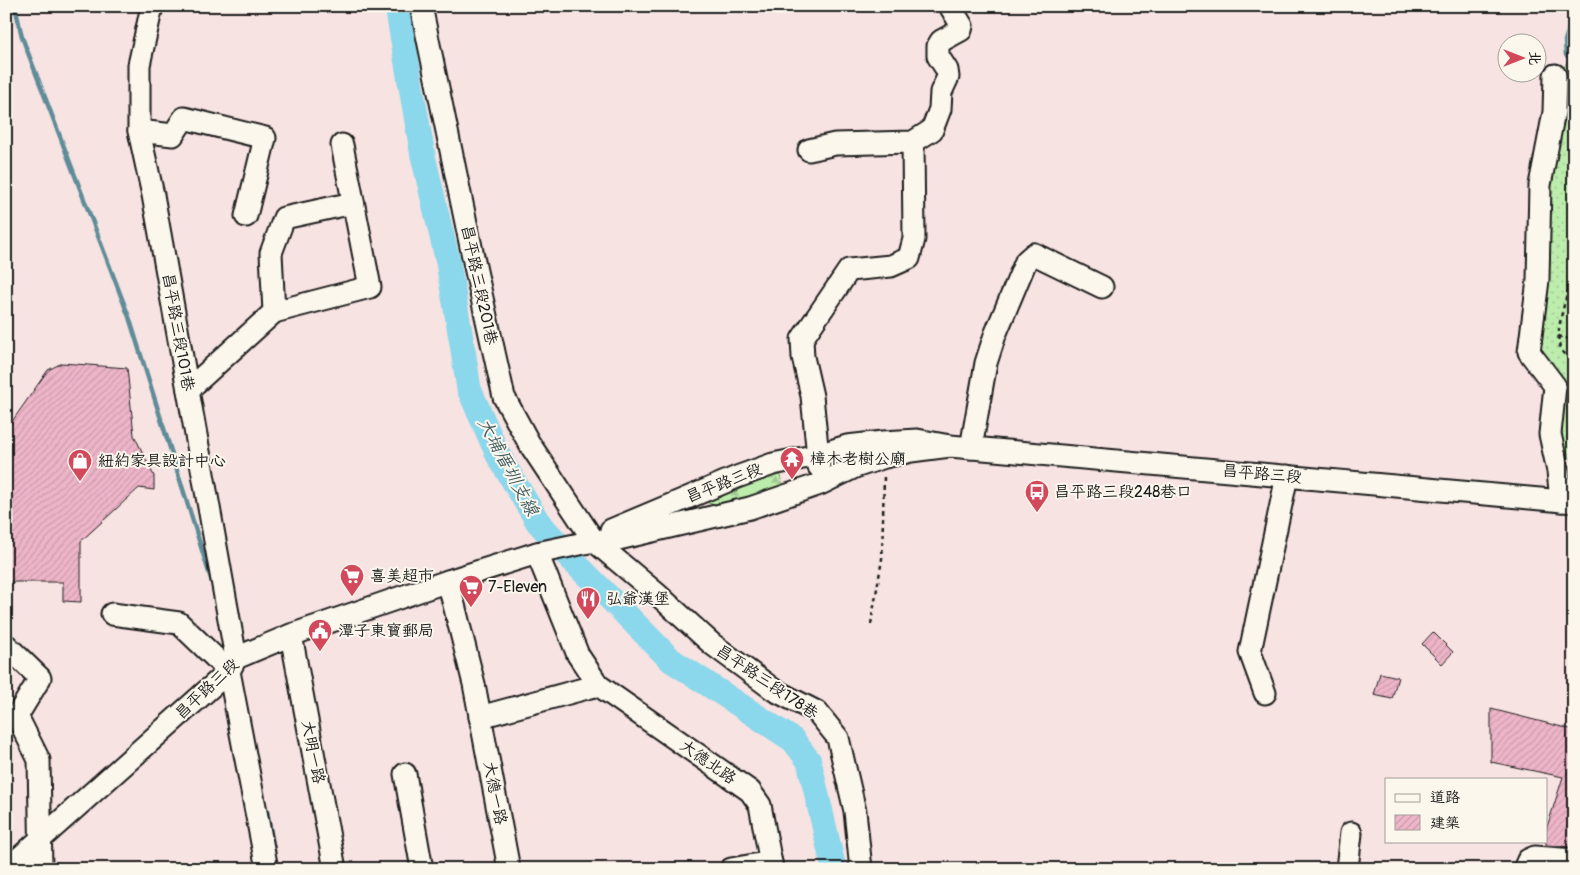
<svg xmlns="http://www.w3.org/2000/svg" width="1580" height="875" viewBox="0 0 1580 875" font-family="Pangolin,'LXGW WenKai TC',sans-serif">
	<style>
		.grass { fill: url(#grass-dots); stroke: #6c8464 }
		.forest { fill: url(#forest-firs); stroke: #6c8464 }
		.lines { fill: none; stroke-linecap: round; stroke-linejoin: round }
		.stream { stroke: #5f8c98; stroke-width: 4.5 }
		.river { stroke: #8bd7eb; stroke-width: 25 }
		.building { fill: url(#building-hatch); stroke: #1c1c1c }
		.minor-casing { stroke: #1c1c1c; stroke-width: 25 }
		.path { stroke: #1c1c1c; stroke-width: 2.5; stroke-dasharray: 4 4; stroke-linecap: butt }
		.minor { stroke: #fbf7ec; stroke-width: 21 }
		.labels { text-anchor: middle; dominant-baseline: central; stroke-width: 4; stroke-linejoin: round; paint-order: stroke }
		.street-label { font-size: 16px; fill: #1c1c1c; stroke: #fbf7ec }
		.poi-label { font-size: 16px; fill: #1c1c1c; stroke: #fbf7ec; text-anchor: start }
		.water-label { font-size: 18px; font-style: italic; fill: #435d64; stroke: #fbf7ec }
	</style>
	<defs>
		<pattern id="grass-dots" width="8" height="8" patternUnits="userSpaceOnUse" patternTransform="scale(1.25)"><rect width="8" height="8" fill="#bdedac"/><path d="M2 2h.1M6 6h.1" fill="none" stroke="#a2cb93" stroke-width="1.8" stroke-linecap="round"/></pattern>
		<pattern id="forest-firs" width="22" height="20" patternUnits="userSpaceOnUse" patternTransform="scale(1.25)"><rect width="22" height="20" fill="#bdedac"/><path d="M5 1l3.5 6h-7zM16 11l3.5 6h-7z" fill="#a2cb93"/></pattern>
		<pattern id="building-hatch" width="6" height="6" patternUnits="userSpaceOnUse" patternTransform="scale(1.25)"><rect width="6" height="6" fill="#eeb5c9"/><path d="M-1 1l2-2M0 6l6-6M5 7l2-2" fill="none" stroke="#cc9bac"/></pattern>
	</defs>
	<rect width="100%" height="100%" fill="#f7e3e2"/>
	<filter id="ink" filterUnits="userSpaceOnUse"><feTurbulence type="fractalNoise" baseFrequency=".02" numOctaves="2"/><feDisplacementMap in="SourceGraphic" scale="10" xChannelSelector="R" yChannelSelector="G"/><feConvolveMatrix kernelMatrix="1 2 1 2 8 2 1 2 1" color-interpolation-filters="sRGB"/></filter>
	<g filter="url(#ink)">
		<polygon class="grass" points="1568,61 1574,68 1574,464 1555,430 1547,388 1532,350 1560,74"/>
		<path class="forest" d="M779 468 783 489C767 493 719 510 706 502L710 496Z"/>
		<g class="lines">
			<g class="stream">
				<polyline points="15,6 22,37 129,317 212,582"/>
				<polyline points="1574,11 1565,41 1566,55 1574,61"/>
				<polyline points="267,811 274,850"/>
			</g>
			<polyline class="river" points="397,6 423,156 448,262 462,344 469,389 498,455 538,522 576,564 671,660 793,740 809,761 834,869"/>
		</g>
		<g class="building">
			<polygon points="62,363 127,368 134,435 154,476 154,490 139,488 81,541 81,602 63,601 63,582 6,582 6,430 48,370"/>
			<polygon points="1433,632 1453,652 1442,664 1422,644"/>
			<polygon points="1380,673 1398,677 1392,699 1374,695"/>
			<polygon points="1491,709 1574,730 1574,839 1571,847 1546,845 1546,830 1563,777 1491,762"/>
		</g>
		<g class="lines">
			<defs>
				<g id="minor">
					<polyline points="152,6 139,65 139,131 153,195 236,658"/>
					<polyline points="421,6 476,271 504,397 529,443 594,541 657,594 712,644 774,690 817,712 838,738 855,811 861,869"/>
					<polyline points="1555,75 1554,112 1540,185 1538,280 1529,352 1555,386 1550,434 1558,471 1561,501"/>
					<polyline points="139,131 173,135 184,118 265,138 246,216"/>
					<polyline points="809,150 835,144 913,142 932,130 940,109 941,92 948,77 947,70 938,56 938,46 941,41 961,30 962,26 950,6"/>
					<polyline points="274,312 370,287 342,145"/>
					<polyline points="188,390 274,312 271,253 284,218 353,203"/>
					<polyline points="971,448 986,363 995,335 1026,261 1034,254 1102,287"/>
					<polyline points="819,467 812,396 803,357 802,339 849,270 891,266 909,258 914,239 913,142"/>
					<polyline points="611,530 737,477 773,464 818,455 847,446 883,442 917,440 950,446 1574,502"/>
					<polyline points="537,553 578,655 598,685 750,791 760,805 772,869"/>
					<polyline points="448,581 474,684 509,869"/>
					<polyline points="112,614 179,623 229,671"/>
					<polyline points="291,635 335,869"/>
					<polyline points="6,645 40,678 17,716 39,760 41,869"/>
					<polyline points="229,671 267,869"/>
					<polyline points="1265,693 1250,652 1287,476"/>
					<polyline points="480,717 598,685"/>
					<polyline points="405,774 422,869"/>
					<polyline points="7,869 229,671 236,658 291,635 448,581 537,553 594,541 614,540 750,508 820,484 855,467 885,457 911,451 950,446"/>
					<polyline points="731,869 771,862"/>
					<polyline points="1347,869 1351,833"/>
					<polyline points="1524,869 1528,860 1535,857 1574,860"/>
				</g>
			</defs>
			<use href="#minor" class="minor-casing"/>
			<g class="path">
				<path d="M1574 274C1568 291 1554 331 1560 348 1562 353 1569 359 1574 362"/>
				<polyline points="1558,336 1574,340"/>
				<polyline points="871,624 882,559 884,476"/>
			</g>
			<use href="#minor" class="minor"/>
		</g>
	</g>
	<defs>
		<symbol id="temple-pin" viewBox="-11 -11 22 30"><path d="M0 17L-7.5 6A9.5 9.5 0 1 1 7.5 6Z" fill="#d1495b" stroke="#fbf7ec"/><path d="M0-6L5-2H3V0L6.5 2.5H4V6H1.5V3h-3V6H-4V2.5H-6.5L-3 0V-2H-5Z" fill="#fff"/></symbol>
		<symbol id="shop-pin" viewBox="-11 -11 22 30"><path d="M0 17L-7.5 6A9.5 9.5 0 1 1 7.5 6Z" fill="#d1495b" stroke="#fbf7ec"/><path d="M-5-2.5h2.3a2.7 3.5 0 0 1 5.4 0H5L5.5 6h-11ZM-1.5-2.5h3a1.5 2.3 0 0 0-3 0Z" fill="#fff"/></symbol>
		<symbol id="bus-pin" viewBox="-11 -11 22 30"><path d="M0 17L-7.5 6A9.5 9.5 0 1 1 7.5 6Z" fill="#d1495b" stroke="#fbf7ec"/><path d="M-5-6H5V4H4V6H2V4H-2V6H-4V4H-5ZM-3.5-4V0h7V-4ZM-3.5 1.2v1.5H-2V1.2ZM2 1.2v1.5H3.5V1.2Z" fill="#fff"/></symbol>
		<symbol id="supermarket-pin" viewBox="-11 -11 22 30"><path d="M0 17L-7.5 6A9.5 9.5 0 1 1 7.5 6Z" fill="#d1495b" stroke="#fbf7ec"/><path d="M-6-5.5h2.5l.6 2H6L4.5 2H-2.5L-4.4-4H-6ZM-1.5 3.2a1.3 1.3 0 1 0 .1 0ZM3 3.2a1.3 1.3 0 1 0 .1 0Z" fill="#fff"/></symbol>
		<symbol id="restaurant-pin" viewBox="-11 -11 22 30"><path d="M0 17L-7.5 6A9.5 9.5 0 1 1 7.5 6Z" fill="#d1495b" stroke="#fbf7ec"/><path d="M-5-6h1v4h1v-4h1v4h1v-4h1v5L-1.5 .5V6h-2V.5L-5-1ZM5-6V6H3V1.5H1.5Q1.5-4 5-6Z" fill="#fff"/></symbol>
		<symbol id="civic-pin" viewBox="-11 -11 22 30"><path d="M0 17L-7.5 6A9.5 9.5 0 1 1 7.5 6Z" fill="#d1495b" stroke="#fbf7ec"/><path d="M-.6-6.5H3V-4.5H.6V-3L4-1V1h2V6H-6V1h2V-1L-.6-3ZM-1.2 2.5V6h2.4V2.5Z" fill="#fff"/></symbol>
	</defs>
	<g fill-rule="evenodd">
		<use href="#temple-pin" x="778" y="445" width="28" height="38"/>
		<use href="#shop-pin" x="66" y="447" width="28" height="38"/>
		<use href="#bus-pin" x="1023" y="478" width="28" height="38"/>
		<use href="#supermarket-pin" x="338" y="562" width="28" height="38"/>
		<use href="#supermarket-pin" x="457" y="573" width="28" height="38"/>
		<use href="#restaurant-pin" x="574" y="585" width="28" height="38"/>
		<use href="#civic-pin" x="306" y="617" width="28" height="38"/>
	</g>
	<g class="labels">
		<g class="street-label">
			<text transform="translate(479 285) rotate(78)">昌平路三段201巷</text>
			<text transform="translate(178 332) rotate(80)">昌平路三段101巷</text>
			<text transform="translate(1262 474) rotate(5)">昌平路三段</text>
			<text transform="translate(724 483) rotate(-22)">昌平路三段</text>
			<text transform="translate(767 682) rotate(34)">昌平路三段178巷</text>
			<text transform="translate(207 689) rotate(-43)">昌平路三段</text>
			<text transform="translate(313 752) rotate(79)">大明一路</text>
			<text transform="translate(708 762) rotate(35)">大德北路</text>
			<text transform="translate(495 793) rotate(79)">大德一路</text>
		</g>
		<g class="poi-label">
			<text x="810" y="459">樟木老樹公廟</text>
			<text x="98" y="461">紐約家具設計中心</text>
			<text x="1054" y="492">昌平路三段248巷口</text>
			<text x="370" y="576">喜美超市</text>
			<text x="488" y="587">7-Eleven</text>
			<text x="606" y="599">弘爺漢堡</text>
			<text x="338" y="631">潭子東寶郵局</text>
		</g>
		<g class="water-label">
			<text transform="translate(508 467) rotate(62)">大埔厝圳支線</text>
		</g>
	</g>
	<rect width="1580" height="875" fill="none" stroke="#fbf7ec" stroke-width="25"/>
	<rect x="12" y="12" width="1555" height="850" fill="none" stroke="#1c1c1c" stroke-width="2" filter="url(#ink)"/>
	<rect x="1385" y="778" width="162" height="65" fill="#fbf7ec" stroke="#a29f99"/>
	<rect x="1395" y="794" width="25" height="8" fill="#fbf7ec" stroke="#a29f99"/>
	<text x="1430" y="802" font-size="15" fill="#1c1c1c">道路</text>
	<rect x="1395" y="815" width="25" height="15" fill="url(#building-hatch)" stroke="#a29f99"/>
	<text x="1430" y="828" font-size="15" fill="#1c1c1c">建築</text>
	<g transform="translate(1522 58) rotate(90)"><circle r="24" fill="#fbf7ec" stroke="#a29f99"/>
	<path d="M0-4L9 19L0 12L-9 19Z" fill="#d1495b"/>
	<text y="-8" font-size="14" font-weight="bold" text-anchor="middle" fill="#1c1c1c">北</text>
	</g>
</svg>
